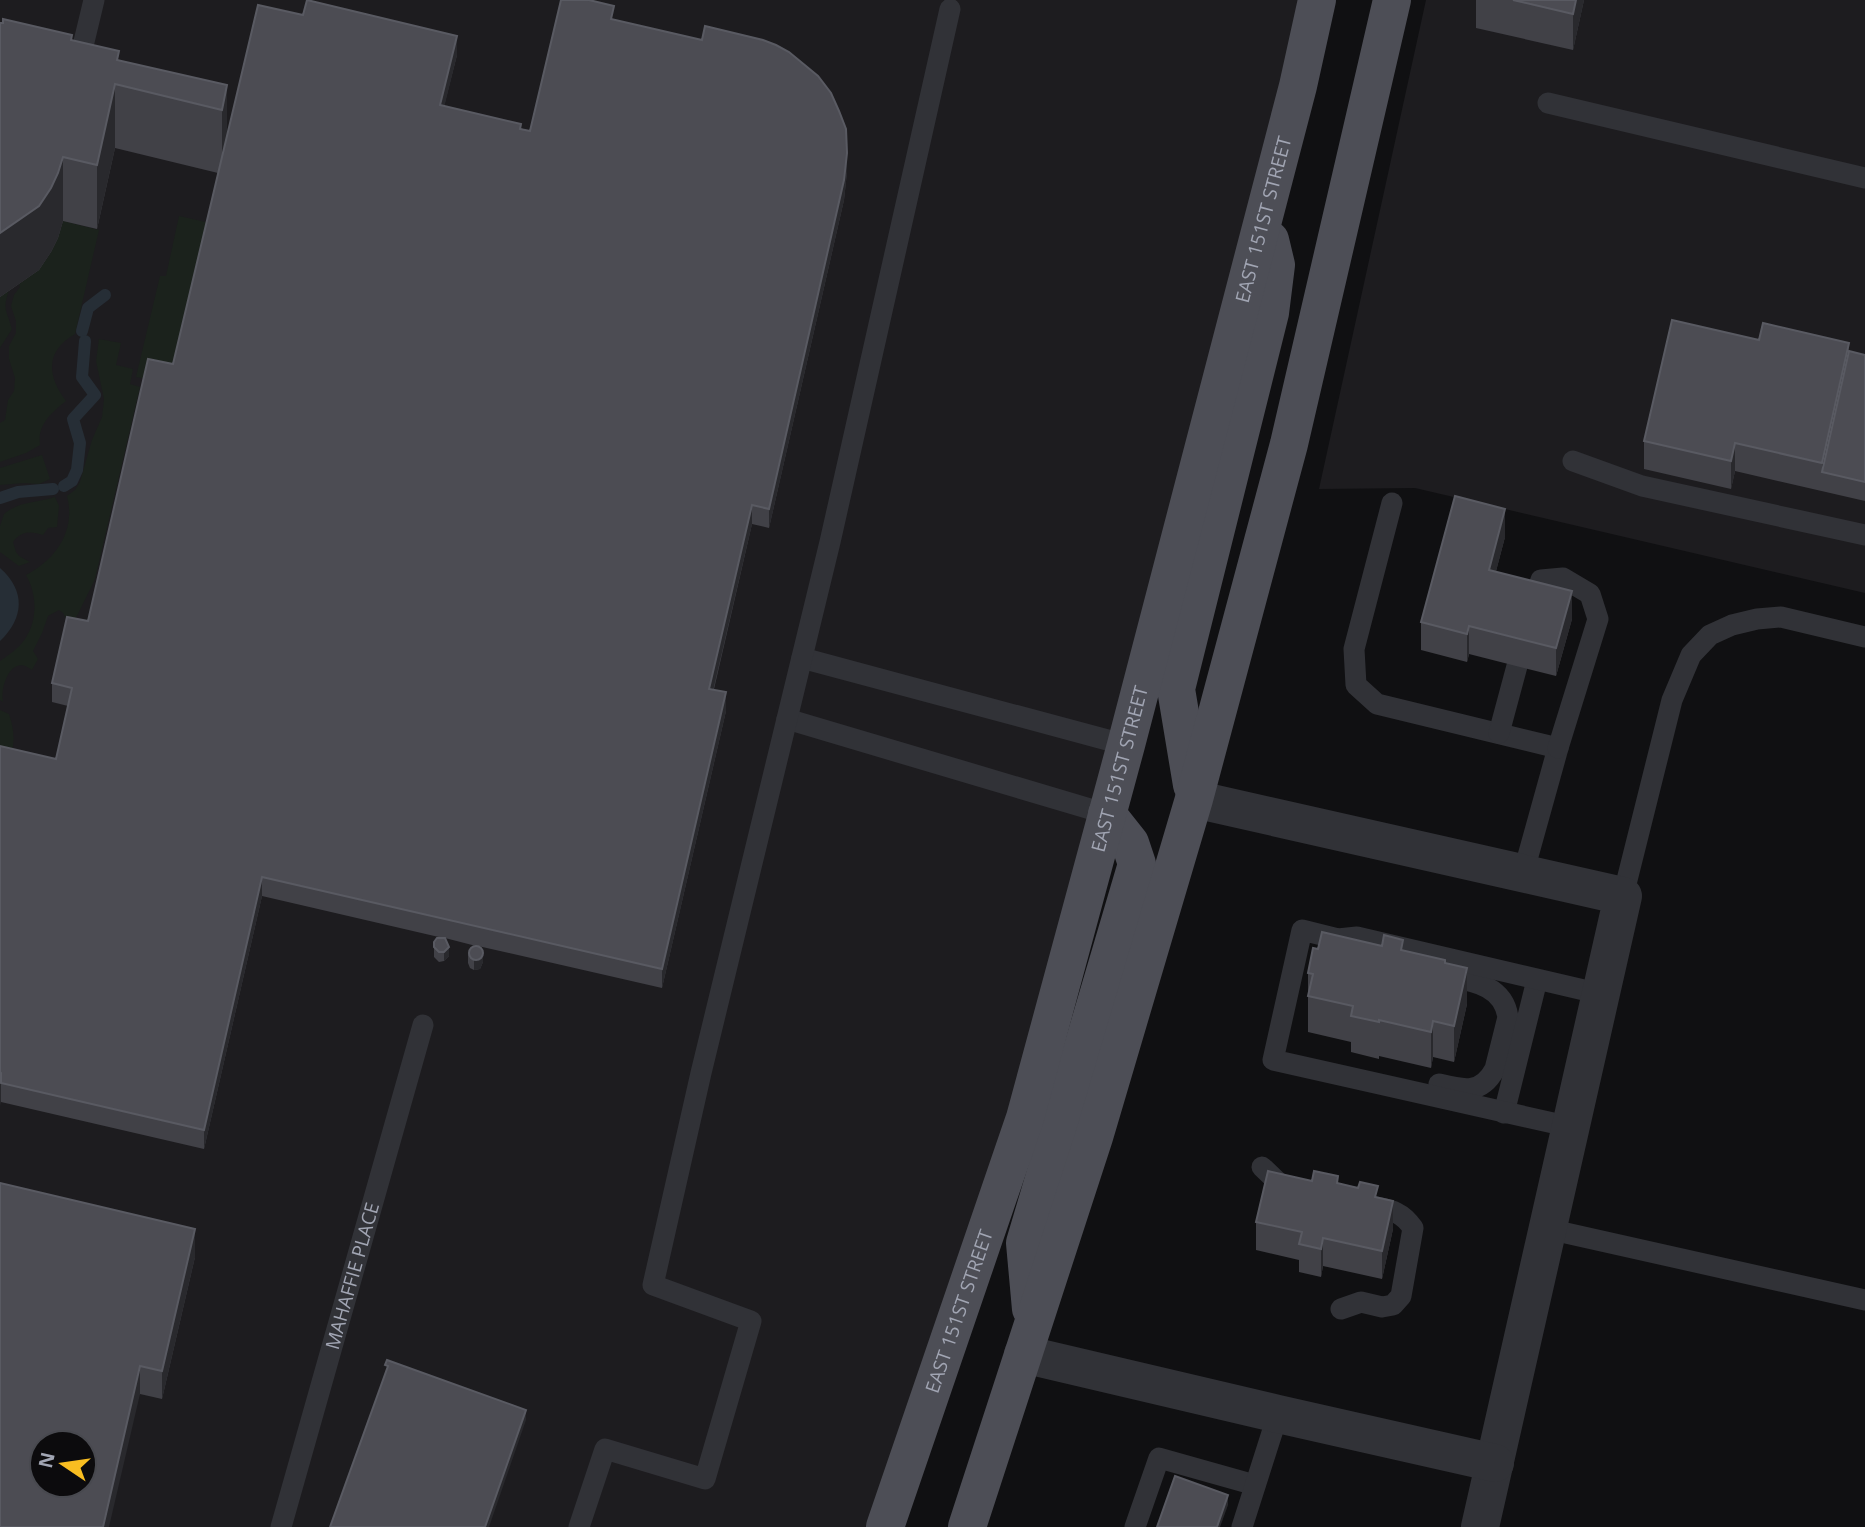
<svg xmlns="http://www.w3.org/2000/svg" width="1865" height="1527" viewBox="0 0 1865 1527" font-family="'Open Sans',sans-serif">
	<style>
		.built { fill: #1d1c1f; fill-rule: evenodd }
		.green { fill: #1b221c }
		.water { fill: #262e36 }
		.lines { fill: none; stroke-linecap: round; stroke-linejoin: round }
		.stream { stroke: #262e36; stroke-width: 12 }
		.service { stroke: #313237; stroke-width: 21 }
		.minor { stroke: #313237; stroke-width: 38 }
		.primary { stroke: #4d4e56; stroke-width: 38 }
		.wall { fill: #414147 }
		.shaded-wall { fill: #29292d }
		.building { fill: #4c4c53; stroke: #595a62; stroke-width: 2; fill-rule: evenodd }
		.labels { text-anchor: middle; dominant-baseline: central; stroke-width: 5; stroke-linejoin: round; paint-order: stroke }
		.street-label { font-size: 19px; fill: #a1a5b3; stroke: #0c0b0d }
	</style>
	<rect width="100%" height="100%" fill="#101012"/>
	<g class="built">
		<path d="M0 0H1317L1126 745 885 1527H0ZM42 1443H84V1485H42Z"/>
		<polygon points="1426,0 1865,0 1865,593 1415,488 1319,489"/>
	</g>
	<g class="green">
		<polygon points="179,216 210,223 173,384 136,377 160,276 166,276"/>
		<path d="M63 221 99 230 75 334C45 351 47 376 66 401 51 413 37 425 40 445L26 453 0 462V423L5 420 8 400 14 391 15 378 9 359V346L16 333V321L11 306 14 295 20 287 19 284C46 267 54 251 63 221Z"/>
		<path d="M9 290C2 311 7 310 12 329L0 348V296Z"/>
		<path d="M99 339 121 343 116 365 133 369 130 384 140 387 95 579 78 614 70 626 63 613 59 610 48 616 42 633 33 651 38 659 32 670C12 653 0 685 3 702L0 700V661C9 655 19 648 25 639 38 620 37 594 26 575 56 559 76 531 67 496L75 490 80 482 92 440 102 417 104 399 96 361Z"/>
		<polygon points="42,455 50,479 39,484 24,483 0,485 0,468"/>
		<path d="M55 497 59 506 57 527 48 528 43 535C30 531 21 531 13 542L16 552 19 556 30 562 19 566 0 552V526L4 514C19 501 37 503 55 497Z"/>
		<path d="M0 710 9 714C16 736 14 745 9 767L0 765Z"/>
	</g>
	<path class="water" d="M0 568C26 591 24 618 0 641Z"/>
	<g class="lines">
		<g class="stream">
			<polyline points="82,331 88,308 105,295"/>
			<polyline points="64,486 72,481 77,470 80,443 73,419 95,395 82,377 85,341"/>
			<polyline points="0,498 18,492 53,489"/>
		</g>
		<g class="service">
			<polyline points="82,50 94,0"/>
			<polyline points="1548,103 1865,178"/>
			<polyline points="1573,461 1642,486 1865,535"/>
			<polyline points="1392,503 1354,649 1356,685 1377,704 1558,748 1523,874"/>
			<polyline points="1531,609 1541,580 1563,578 1590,594 1598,619 1558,748"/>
			<polyline points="802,658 1126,745"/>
			<polyline points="787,719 1107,814"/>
			<polyline points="1499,733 1517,666"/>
			<polyline points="1623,896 1672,700 1691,655 1710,635 1732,625 1757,619 1781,617 1865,637"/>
			<path d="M1439 1084C1463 1090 1481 1095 1495 1069L1508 1017C1503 983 1469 981 1441 975"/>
			<polyline points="1504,1113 1537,980"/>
			<polyline points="1571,1127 1273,1060 1302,930 1338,939 1357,937 1601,994"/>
			<polyline points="1262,1167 1281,1185 1290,1188"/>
			<polyline points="1548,1229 1865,1300"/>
			<path d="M1341 1309 1361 1302 1382 1307 1393 1305 1401 1296 1413 1228C1400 1209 1388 1210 1366 1205"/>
			<path id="s1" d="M281 1527 423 1025"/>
			<polyline points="579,1527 605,1449 705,1479 751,1321 653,1285 701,1073 830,542 950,9"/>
			<polyline points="1135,1527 1159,1458 1255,1485"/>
			<polyline points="1242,1527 1278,1414"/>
		</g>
		<g class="minor">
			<polyline points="1194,799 1623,896 1480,1527"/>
			<polyline points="1023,1354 1278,1414 1495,1463"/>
		</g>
		<g class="primary">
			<polyline points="1192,785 1176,689 1270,313 1276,265 1270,240"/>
			<polyline points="1031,1309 1025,1243 1137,864 1130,843 1107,814"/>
			<path id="s2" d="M885 1527 1025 1118 1126 745 1298 86 1317 0"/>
			<polyline points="967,1527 1094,1137 1194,799 1289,444 1392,0"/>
		</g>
	</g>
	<g class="wall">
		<polygon points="1476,0 1584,0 1573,50 1476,28"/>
		<polygon points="614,19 847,172 844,200 769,528 752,524 714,689 726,711 662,988 478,946 483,962 480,969 474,970 470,968 468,963 468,953 476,946 445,938 449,956 444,961 439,962 434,957 434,942 443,938 262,896 204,1149 1,1102 0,746 56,759 68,706 52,702 52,683 88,621 173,364 218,173 115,148 97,229 63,221 58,238 51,252 39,270 0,297 0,23 72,40 119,61 227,85 227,135 457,55 444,106 530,131"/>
		<polygon points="1759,340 1849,351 1865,355 1865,501 1735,471 1731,489 1644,469 1644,441"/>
		<polygon points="1505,537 1496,571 1572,619 1556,676 1469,654 1467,662 1421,650 1421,622"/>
		<polygon points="1318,949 1403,950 1445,963 1467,1004 1454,1062 1433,1057 1431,1068 1379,1056 1379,1059 1351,1052 1351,1042 1308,1032 1308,973"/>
		<polygon points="1312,1181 1338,1183 1378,1198 1393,1229 1382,1279 1323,1266 1321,1277 1299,1272 1299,1260 1256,1250 1256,1222"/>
		<polygon points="195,1257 162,1399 140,1394 0,1527"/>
	</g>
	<g class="shaded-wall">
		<polygon points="1576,0 1584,0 1573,50 1573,14"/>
		<polygon points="457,36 457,55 440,124 440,105"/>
		<polygon points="115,84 115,148 97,229 97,165"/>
		<polygon points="227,85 227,149 222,174 222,110"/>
		<polygon points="847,153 847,172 844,200 769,528 769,509"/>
		<polygon points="63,157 63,221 58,238 51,252 39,270 0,297 0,233"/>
		<polygon points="1849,343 1849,371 1822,472 1822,463"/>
		<polygon points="1735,443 1735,471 1731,489 1731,461"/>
		<polygon points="752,505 752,524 709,708 709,689"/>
		<polygon points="1505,509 1505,537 1489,598 1489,570"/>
		<polygon points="1572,591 1572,619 1556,676 1556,648"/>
		<polygon points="1469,626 1469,654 1467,662 1467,634"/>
		<polygon points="726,692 726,711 662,988 662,969"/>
		<polygon points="262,877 262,896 204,1149 204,1130"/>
		<polygon points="449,947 449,956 444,961 444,952"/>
		<polygon points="483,953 483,962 480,969 474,970 474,961"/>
		<polygon points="1467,968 1467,1004 1454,1062 1454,1026"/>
		<polygon points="1433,1021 1433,1057 1431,1068 1431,1032"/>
		<polygon points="1,1073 1,1101 0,1106 0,1078"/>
		<polygon points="1393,1201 1393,1229 1382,1279 1382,1251"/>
		<polygon points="195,1229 195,1257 162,1399 162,1371"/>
		<polygon points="1323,1238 1323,1266 1321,1277 1321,1249"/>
		<polygon points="140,1366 140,1394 109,1527 103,1527"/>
		<polygon points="526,1410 526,1420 489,1527 485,1527"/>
		<polygon points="1228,1495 1228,1505 1220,1527 1217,1527"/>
	</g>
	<g class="building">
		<polygon points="307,0 457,36 440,105 521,124 520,129 530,131 561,0 589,0 614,6 611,19 702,40 705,26 763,40 776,45 789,52 818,76 831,93 839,111 846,129 847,153 844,180 769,509 752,505 709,689 726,692 662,969 262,877 204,1130 1,1083 1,1073 0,1072 0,746 56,759 72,688 52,683 67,617 88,621 148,359 173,364 258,5 303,15"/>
		<polygon points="1513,0 1576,0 1573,14"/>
		<polygon points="3,19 72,35 71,40 119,51 117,60 227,85 222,110 115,84 97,165 63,157 58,173 51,188 39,206 0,233 0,23 3,23"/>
		<polygon points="1672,320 1759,340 1763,323 1849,343 1822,463 1735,443 1731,461 1644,441"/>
		<polygon points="1849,351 1865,355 1865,482 1822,472"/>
		<polygon points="1455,496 1505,509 1489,570 1572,591 1556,648 1469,626 1467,634 1421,622"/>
		<polygon points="1322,932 1382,946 1384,935 1403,940 1401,950 1445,960 1445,963 1467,968 1454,1026 1433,1021 1431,1032 1379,1020 1379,1022 1351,1016 1353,1006 1308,996 1313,974 1308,973 1313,948 1318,949"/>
		<polygon points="437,938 445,938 449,947 444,952 439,952 434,947 434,942"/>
		<circle cx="476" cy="953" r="7"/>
		<polygon points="1268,1171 1312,1181 1314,1171 1338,1176 1337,1183 1358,1188 1360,1182 1378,1186 1375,1197 1393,1201 1382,1251 1323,1238 1321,1249 1299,1244 1302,1232 1256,1222"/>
		<path d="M0 1183 195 1229 162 1371 140 1366 103 1527H0ZM42 1443H84V1485H42Z"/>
		<polygon points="387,1360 526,1410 485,1527 330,1527 388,1366 385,1365"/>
		<polygon points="1175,1476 1228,1495 1217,1527 1157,1527"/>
	</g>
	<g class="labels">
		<g class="street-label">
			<text stroke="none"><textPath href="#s2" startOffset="1362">EAST 151ST STREET</textPath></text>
			<text stroke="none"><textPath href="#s2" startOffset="794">EAST 151ST STREET</textPath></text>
			<text stroke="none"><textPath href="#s1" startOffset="261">MAHAFFIE PLACE</textPath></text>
			<text stroke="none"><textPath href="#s2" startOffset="228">EAST 151ST STREET</textPath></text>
		</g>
	</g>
	<g transform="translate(63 1464) rotate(283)"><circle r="33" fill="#0c0b0d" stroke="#48494f" stroke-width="2"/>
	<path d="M0-5L12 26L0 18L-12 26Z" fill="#f9be21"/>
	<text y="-10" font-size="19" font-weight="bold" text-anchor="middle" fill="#a1a5b3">N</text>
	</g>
</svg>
